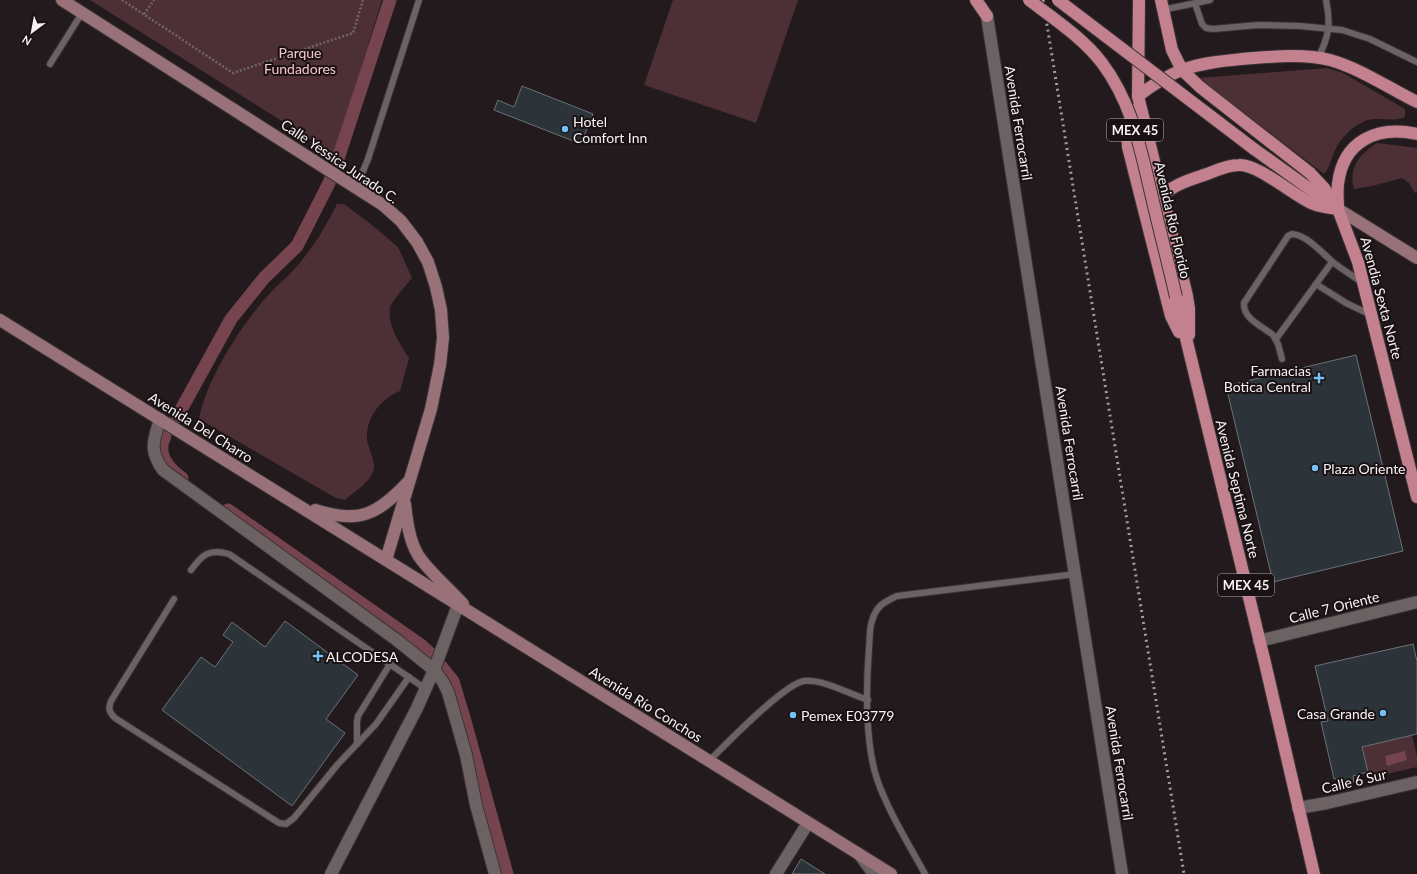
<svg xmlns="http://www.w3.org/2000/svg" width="1417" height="874" viewBox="0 0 1417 874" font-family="Lato,sans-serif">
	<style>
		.green { fill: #4d3036 }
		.water { fill: #75444f }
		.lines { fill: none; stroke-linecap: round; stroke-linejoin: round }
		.canal { stroke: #75444f; stroke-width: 13 }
		.building { fill: #2d3439; stroke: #6a7278 }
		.lane-casing { stroke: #3b3435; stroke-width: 8 }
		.street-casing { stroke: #3b3435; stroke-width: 14 }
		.secondary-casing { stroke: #3b3435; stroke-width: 14 }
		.primary-casing { stroke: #3b3435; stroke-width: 14 }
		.path { stroke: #6e6668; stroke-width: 2.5; stroke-dasharray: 2 2; stroke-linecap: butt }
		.lane { stroke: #6c6264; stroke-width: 6 }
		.street { stroke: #6c6264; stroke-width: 12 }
		.secondary { stroke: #987179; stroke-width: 12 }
		.primary { stroke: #c3808f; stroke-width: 12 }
		.rail { stroke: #a39d9e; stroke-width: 3; stroke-dasharray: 2 4; stroke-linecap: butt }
		.primary-bridge-casing { stroke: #3b3435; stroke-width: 14; stroke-linecap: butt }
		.primary-bridge { stroke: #c3808f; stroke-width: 12 }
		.poi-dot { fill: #73c1f5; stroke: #191113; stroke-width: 1.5 }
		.labels { text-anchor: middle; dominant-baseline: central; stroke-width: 4; stroke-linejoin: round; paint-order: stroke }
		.shield { fill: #191113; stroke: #b5aeb0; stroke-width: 1 }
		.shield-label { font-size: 13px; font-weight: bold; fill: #f8f2f3 }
		.park-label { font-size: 14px; fill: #f7c4cd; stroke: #191113 }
		.poi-label { font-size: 14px; fill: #f8f2f3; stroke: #191113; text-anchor: start }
		.street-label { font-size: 14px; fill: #f8f2f3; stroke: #191113 }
	</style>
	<rect width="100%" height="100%" fill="#221a1c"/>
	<g class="green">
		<polygon points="90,0 382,0 334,154"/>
		<polygon points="673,0 798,0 756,123 644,85"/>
		<path d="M1327 68 1343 73 1405 109V117C1392 123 1378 116 1365 121 1349 128 1337 142 1332 158 1329 164 1329 169 1324 174L1198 78Z"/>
		<path d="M1377 143 1417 148V192L1415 193 1409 183 1402 178 1372 186 1354 189C1348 167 1360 154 1377 143Z"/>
		<path d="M337 204H344L372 225 398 247 412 278C407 284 391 302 390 308 387 325 400 344 409 358L400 391C381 399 366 417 367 439 368 451 378 462 372 474 369 482 352 494 345 500L336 498 199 419C207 377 243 322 272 291 282 281 293 272 302 260 316 243 327 224 337 204Z"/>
		<polygon points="1412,735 1417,756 1417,767 1369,778 1362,747"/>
	</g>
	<polygon class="water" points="1405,751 1407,760 1387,766 1385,756"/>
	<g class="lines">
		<g class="canal">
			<polyline points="177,417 231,319 264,278 297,246 329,183 336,165 390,0"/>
			<path d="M165 436C164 439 162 443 162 446 160 459 172 471 182 478"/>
			<polyline points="228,510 421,645 432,655 453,681 465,721 507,874"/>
		</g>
	</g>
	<g class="building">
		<polygon points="522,86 593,114 581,144 494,110 498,100 514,107"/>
		<polygon points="1356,355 1403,551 1273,582 1226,386"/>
		<polygon points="285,621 358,675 326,719 345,733 292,806 162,710 201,657 215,667 233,642 223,635 232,622 265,647"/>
		<polygon points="1413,644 1417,661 1417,734 1362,747 1368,772 1353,776 1354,782 1345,784 1343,777 1334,779 1321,722 1328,721 1315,666"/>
		<polygon points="801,859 825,874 792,874"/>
	</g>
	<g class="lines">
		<defs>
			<g id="lane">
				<polyline points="1195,3 1202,24 1206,28 1213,29 1258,25 1300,26 1342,30 1370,39 1417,62"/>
				<polyline points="1162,10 1210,0"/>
				<path d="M1318 58C1329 37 1331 23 1326 0"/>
				<polyline points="50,64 82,13"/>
				<polyline points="356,188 368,159 419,0"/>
				<polyline points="1316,284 1346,303 1371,315"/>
				<polyline points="1276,339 1332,262"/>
				<path d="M1282 359 1278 344 1273 335C1262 326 1243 319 1244 303L1288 236 1292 234C1307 235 1322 253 1334 263 1343 270 1353 276 1363 283"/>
				<path d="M191 570C202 555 209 548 229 554L426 689"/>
				<path d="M174 599 111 701C108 709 109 712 115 718L279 823 286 824 294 818 338 764 376 724 409 677"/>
				<polyline points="357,744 357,722 358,716 390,664"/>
				<path d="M709 761C726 744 784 684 804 681 823 679 850 694 868 700"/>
				<path d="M925 874C908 843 888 811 877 779 865 743 866 685 869 648 870 639 869 629 872 621 876 606 884 602 897 596L1076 574"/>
			</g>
			<g id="street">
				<polyline points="987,16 1122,874"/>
				<path d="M160 419C153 442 149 450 163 470L398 641 434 670 443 682 448 692 466 755 476 805 495 874"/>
				<polyline points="1259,641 1417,602"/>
				<polyline points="1298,808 1327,803 1417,782"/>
				<polyline points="859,854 874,874"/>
				<polyline points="331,874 417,708 434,670 458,605"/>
				<polyline points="776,874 808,823"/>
			</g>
			<g id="secondary">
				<polyline points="62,0 383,205 401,221 417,242 428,262 436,287 441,310 443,338 440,365 431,409 386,560"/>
				<polyline points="1338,209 1417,258"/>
				<polyline points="0,320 891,874"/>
				<path d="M405 504C407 521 409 540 418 555 428 571 450 589 463 604"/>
				<path d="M315 510C359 524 377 515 408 482"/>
			</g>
			<g id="primary">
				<polyline points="976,0 987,16"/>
				<polyline points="1139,0 1138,96 1187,296 1189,309 1189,335"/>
				<polyline points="1161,0 1172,50 1182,70 1200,87 1310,173 1324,188 1338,209 1358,262 1417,497"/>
				<path d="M1138 96C1151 86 1166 76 1182 70 1201 63 1222 61 1242 59 1270 57 1302 53 1330 60 1359 68 1389 88 1417 102"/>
				<polyline points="1133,110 1127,129 1128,147 1171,316 1179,332"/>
				<polyline points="1254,149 1332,205"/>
				<path d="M1163 195C1175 184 1192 179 1207 174 1217 170 1228 165 1239 165 1258 164 1293 195 1311 203 1320 207 1329 208 1338 209"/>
				<path d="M1338 209C1338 201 1337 192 1338 184 1343 141 1377 125 1417 134"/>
				<polyline points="1176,297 1265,663 1314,874"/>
			</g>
		</defs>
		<use href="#lane" class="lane-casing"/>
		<use href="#street" class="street-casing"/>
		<use href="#secondary" class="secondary-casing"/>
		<use href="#primary" class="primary-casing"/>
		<g class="path">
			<polyline points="122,0 233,73 353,33 363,0"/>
			<polyline points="144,14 154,0"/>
		</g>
		<use href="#lane" class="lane"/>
		<use href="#street" class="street"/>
		<use href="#secondary" class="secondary"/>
		<use href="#primary" class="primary"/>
		<polyline class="rail" points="1043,0 1184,874"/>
		<defs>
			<g id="primary-bridge">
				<path d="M1029 0C1053 18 1084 39 1102 63 1132 103 1140 147 1151 193 1159 228 1168 262 1176 297"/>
				<polyline points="1058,0 1254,149"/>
			</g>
		</defs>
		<use href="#primary-bridge" class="primary-bridge-casing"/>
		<use href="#primary-bridge" class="primary-bridge"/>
	</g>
	<g class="poi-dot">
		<circle cx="565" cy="129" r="4"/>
		<path d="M1317 372h4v4h4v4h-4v4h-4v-4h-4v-4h4z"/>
		<circle cx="1315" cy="468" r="4"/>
		<path d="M316 650h4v4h4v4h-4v4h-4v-4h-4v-4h4z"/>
		<circle cx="1383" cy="713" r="4"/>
		<circle cx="793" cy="715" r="4"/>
	</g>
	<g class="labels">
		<g class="shield">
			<rect x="1107" y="119" width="56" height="22" rx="3"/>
			<rect x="1218" y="574" width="56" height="22" rx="3"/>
		</g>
		<g class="shield-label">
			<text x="1135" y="130">MEX 45</text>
			<text x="1246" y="585">MEX 45</text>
		</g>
		<g class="park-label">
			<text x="300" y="52">Parque<tspan x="300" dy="16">Fundadores</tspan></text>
		</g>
		<g class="poi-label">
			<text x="573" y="121">Hotel<tspan x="573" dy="16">Comfort Inn</tspan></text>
			<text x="1311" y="370" text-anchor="end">Farmacias<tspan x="1311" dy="16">Botica Central</tspan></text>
			<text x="1323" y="468">Plaza Oriente</text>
			<text x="326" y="656">ALCODESA</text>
			<text x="1375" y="713" text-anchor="end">Casa Grande</text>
			<text x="801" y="715">Pemex E03779</text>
		</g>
		<g class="street-label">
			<text transform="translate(1019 123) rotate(81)">Avenida Ferrocarril</text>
			<text transform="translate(340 161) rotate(34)">Calle Yessica Jurado C.</text>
			<text transform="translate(1173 220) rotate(77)">Avenida Río Florido</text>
			<text transform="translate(1382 298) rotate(75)">Avendia Sexta Norte</text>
			<text transform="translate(201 427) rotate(32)">Avenida Del Charro</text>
			<text transform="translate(1070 443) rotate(81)">Avenida Ferrocarril</text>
			<text transform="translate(1238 489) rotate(76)">Avenida Septima Norte</text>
			<text transform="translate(1334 607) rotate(-14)">Calle 7 Oriente</text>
			<text transform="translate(646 704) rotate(32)">Avenida Río Conchos</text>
			<text transform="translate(1120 763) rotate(81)">Avenida Ferrocarril</text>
			<text transform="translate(1354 781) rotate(-13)">Calle 6 Sur</text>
		</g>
	</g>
	<g transform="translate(32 32) rotate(212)" stroke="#191113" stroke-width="3" paint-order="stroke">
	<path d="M0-3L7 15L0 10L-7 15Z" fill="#f8f2f3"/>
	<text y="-6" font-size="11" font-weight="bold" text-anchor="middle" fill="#f8f2f3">N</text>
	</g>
</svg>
